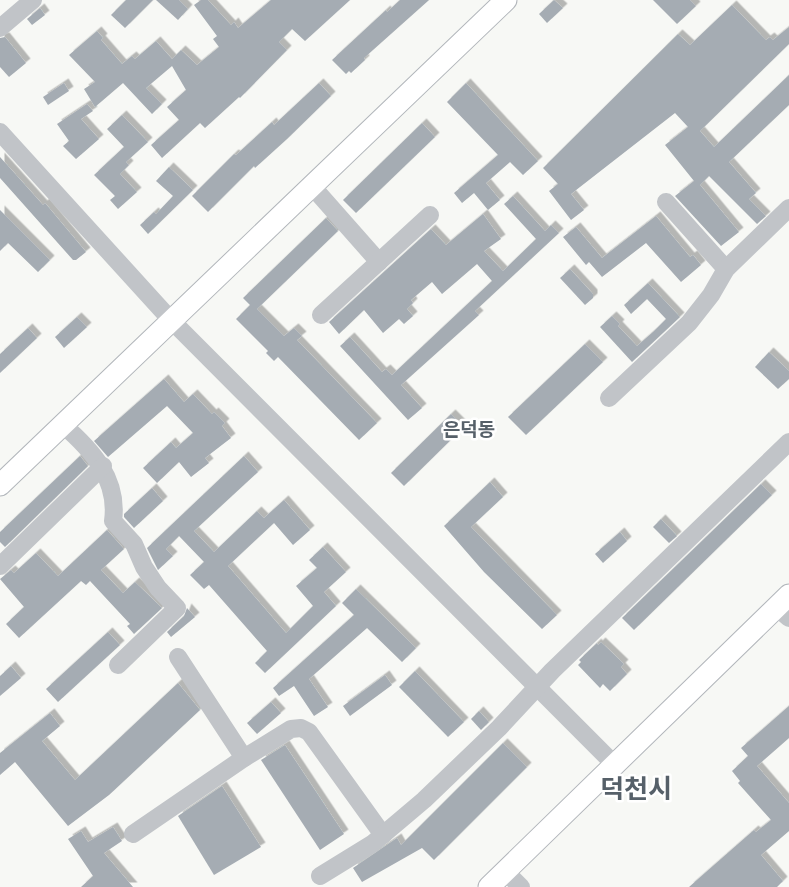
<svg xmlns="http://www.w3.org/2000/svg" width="789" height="887" viewBox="0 0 789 887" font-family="Quicksand,'Noto Sans KR',sans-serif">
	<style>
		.building { fill: #a5acb3; filter: url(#shadow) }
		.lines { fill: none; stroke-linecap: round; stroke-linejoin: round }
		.major-casing { stroke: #b2b6bb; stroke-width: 23 }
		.minor { stroke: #c1c4c8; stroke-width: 18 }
		.major { stroke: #fff; stroke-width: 21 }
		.labels { text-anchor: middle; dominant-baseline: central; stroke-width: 5; stroke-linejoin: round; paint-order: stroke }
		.quarter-label { font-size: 19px; font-weight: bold; fill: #566069; stroke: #fff }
		.town-label { font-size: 26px; font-weight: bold; fill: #566069; stroke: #fff }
	</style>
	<defs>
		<filter id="shadow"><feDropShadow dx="4.5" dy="-4.5" stdDeviation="0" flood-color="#0004"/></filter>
	</defs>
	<rect width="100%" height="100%" fill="#f7f8f5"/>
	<g class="building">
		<polygon points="126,0 153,0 125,28 111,15"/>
		<polygon points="156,0 179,0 188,9 178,20"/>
		<polygon points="201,0 208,0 231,25 234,22 238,28 271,0 350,0 305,41 292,29 279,42 287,50 240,98 239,97 205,128 200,123 162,158 151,145 179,120 167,107 186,90 172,66 146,88 162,104 152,114 123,83 95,107 84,89 95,82 69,55 97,31 103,38 101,40 122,64 132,56 135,59 156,41 172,59 181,50 197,65 219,47 213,39 217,36 194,5"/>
		<polygon points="400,0 429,0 364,58 365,60 351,73 349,71 346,74 332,60 386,10 387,12"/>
		<polygon points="554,0 563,8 547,23 539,14"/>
		<polygon points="653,0 690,0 696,6 677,24"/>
		<polygon points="732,5 766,40 770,37 773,40 789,27 789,44 700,131 714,147 789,75 789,105 729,162 756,193 749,199 766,216 757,224 709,176 700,185 739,232 721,246 675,196 694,181 665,145 688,127 675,113 571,194 584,210 571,220 549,191 558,184 543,168 678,34 690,45"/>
		<polygon points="40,8 45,15 32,25 27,19"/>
		<polygon points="5,37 26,63 9,77 0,67 0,38"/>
		<polygon points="64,83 69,91 48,105 43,97"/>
		<polygon points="319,83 331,96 287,139 255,168 254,166 208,212 192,196 234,154 236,155 272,122 274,125"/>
		<polygon points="466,83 538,161 523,175 510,162 486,183 500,200 488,210 474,193 462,203 454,193 498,155 447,102"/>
		<polygon points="87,104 93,111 81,119 99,139 76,159 63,146 69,141 57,124"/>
		<polygon points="122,115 148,142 126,162 129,165 120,174 137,192 118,209 110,200 115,196 94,175 124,147 107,129"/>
		<polygon points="422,123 435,137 356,213 343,200"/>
		<polygon points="0,157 43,205 45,203 86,252 76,260 73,260 0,178"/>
		<polygon points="169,167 193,190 148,234 140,225 154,212 156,214 173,196 156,181"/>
		<polygon points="513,196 545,231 551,225 559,233 475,311 479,315 401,385 422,408 408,420 340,346 350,337 382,372 386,369 392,375 492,281 477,264 442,294 432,282 411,300 413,303 407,309 413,316 404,324 399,319 383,333 364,310 339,334 329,322 431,229 446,245 483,214 501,239 484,251 503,271 536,239 504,204"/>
		<polygon points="0,210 50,260 38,272 8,243 0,251"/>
		<polygon points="656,216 690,257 693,255 701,265 681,282 646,243 602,277 589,262 586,265 563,237 576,227 602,258"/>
		<polygon points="326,218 338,231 257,309 284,336 294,328 302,336 297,340 377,423 359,440 278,357 274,361 266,353 268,351 236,319 250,305 243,298"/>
		<polygon points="570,269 593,294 593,298 585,305 560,278"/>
		<polygon points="648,283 680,317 632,362 600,327 612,316 620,324 618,326 637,346 653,332 666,319 647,299 631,314 624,305"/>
		<polygon points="77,317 87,327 64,348 55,337"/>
		<polygon points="28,328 37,338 0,373 0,354"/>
		<polygon points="585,344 603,362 526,435 508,417"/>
		<polygon points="769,352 789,371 789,379 778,389 755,367"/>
		<polygon points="164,379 184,402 193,394 212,414 214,412 225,423 222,426 231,438 205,458 209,463 191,477 179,462 157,483 143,468 171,442 176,448 193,433 167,406 108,457 94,441"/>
		<polygon points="451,414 464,427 404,486 391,473"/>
		<polygon points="80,456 88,466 5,547 0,542 0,532"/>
		<polygon points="244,456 258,472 194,531 214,552 257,511 264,518 284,500 310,530 293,545 274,523 228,566 286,633 313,606 296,586 317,568 309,560 323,547 346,572 324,592 336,606 265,673 255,663 267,651 209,585 204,589 190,575 204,562 179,536 166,549 173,556 158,570 147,548"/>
		<polygon points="490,482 503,497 471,527 557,615 542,629 484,572 444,526"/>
		<polygon points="761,484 772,495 634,630 622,618"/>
		<polygon points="152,488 163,501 134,528 124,517 124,514"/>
		<polygon points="661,519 677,536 669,543 653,527"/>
		<polygon points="107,530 124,549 101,570 123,593 135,582 162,608 134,634 127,626 130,624 90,581 86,585 81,581 19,638 6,624 24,607 0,579 11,570 14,573 36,553 58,576"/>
		<polygon points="620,532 627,541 603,563 595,554"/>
		<polygon points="356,589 416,648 402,662 367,628 309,679 328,707 314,716 294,686 279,696 273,688 354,615 342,603"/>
		<polygon points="187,608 195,617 171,637 167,632 184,616"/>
		<polygon points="108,632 120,645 58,702 46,689"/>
		<polygon points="601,642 624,664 621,667 627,674 610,691 603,684 600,688 578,665 581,662 579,660 597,643 598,645"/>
		<polygon points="11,666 21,678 0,696 0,676"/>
		<polygon points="415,671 464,722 448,737 399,687"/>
		<polygon points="385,675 392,685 350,716 343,706"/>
		<polygon points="178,683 200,710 109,795 68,826 15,762 0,775 0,753 50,713 60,726 42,741 75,780"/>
		<polygon points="271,702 281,713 257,734 247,723"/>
		<polygon points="789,706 789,738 757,766 789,803 789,831 761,855 783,881 777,887 689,887 754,830 756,832 771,820 738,783 740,781 732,771 748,756 741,748"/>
		<polygon points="479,711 489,722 481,730 471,719"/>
		<polygon points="503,743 527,767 434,860 422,848 362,882 353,868 397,838 401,845"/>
		<polygon points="285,745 344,834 320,850 261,760"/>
		<polygon points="222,786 261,847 214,875 178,816"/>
		<polygon points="113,827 122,841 104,853 133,887 81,887 93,876 68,839 81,831 88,842"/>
	</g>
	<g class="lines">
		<defs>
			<g id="major">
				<polyline points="0,485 506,0"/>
				<polyline points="489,887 789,595"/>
			</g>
		</defs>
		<use href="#major" class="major-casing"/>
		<g class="minor">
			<polyline points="0,28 33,0"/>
			<polyline points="0,132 170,319 615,765"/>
			<polyline points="311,185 379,262"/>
			<polyline points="666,202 726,269"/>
			<polyline points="321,315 430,215"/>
			<polyline points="609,398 689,323 711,295 726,269 789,208"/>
			<path d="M62 424C91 449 119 479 113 521L134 544 144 567 158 588 177 608 118 665"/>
			<polyline points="0,566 103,466"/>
			<polyline points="776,607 789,618"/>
			<polyline points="178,657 244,758"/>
			<polyline points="133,834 244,758 291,729 301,728 309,732 383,835"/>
			<polyline points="505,871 521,887"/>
			<polyline points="320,876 372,844 424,800 499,728 552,671 789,442"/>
		</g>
		<use href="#major" class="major"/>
	</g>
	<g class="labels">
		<g class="quarter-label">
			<text x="469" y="429">은덕동</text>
		</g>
		<g class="town-label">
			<text x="636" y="788">덕천시</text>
		</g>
	</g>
</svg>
